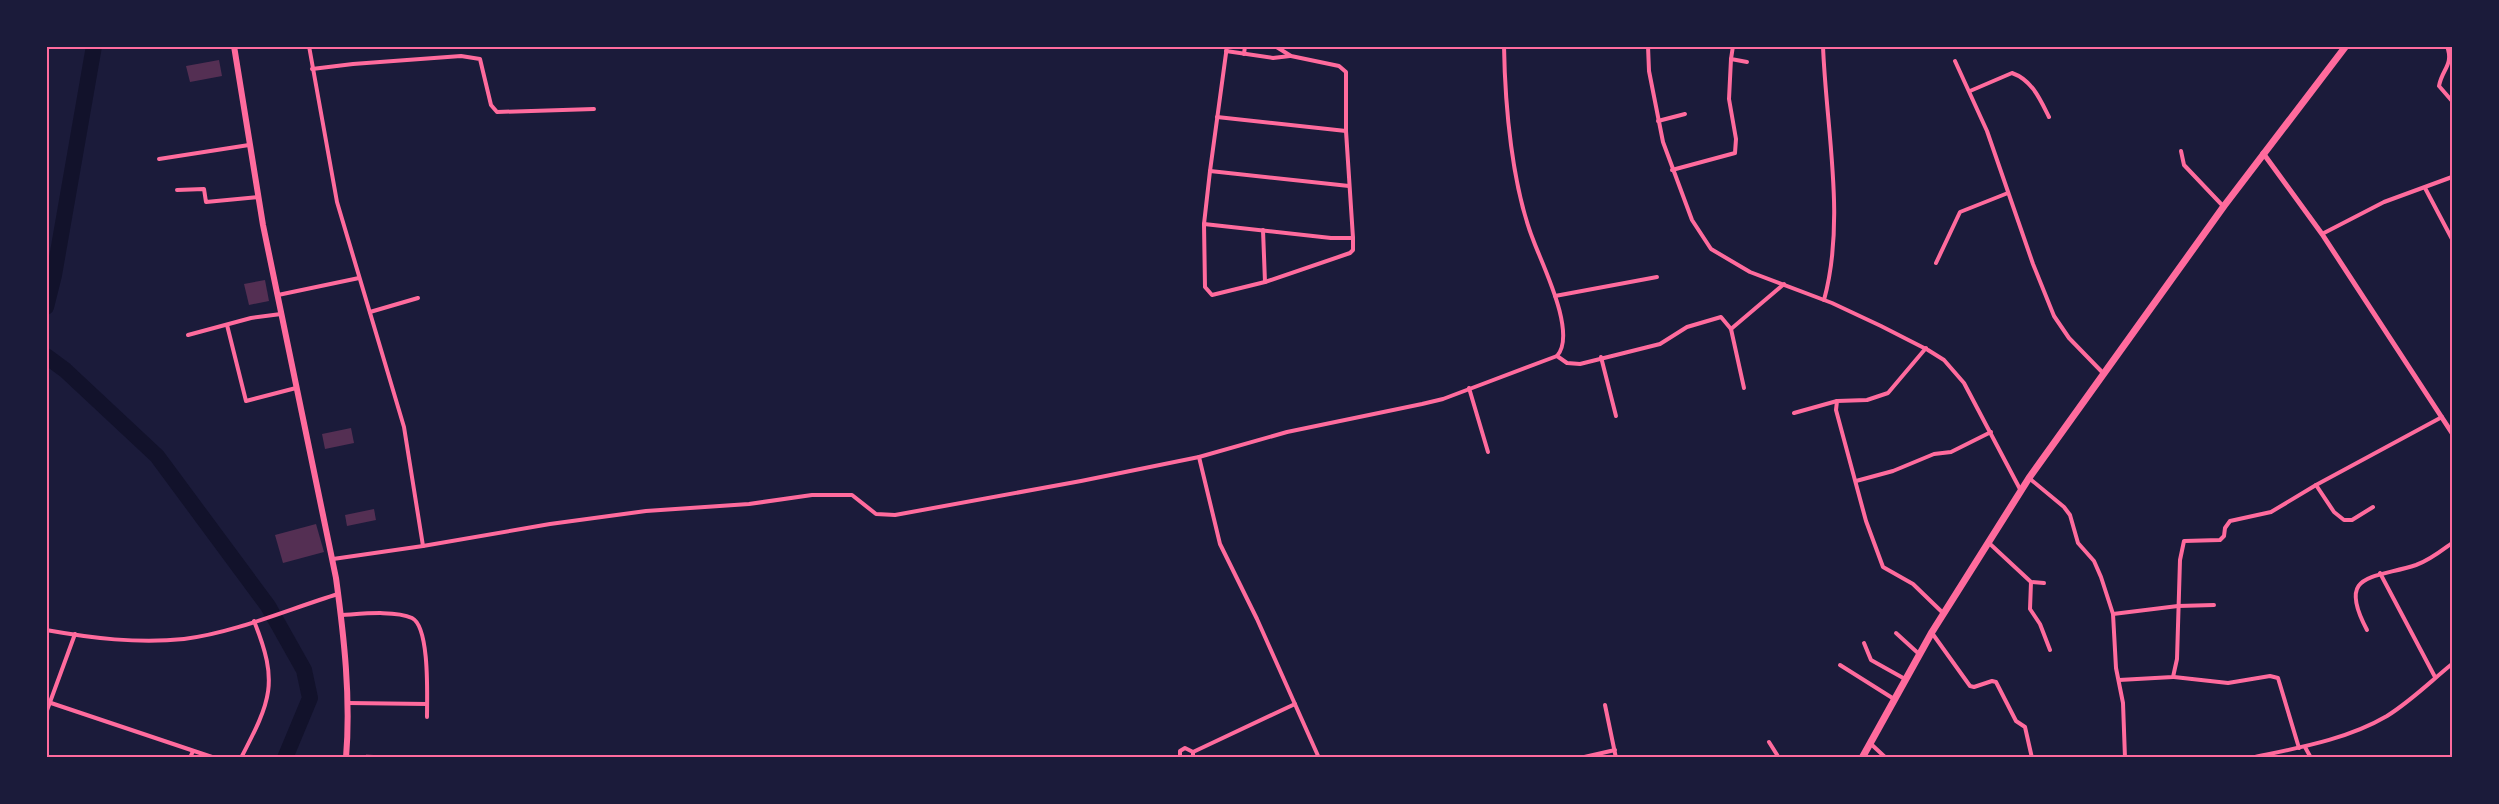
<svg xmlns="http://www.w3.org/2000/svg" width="2499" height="804" viewBox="0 0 2499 804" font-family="'Asap Condensed',sans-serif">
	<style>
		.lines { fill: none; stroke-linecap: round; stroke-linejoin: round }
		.river { stroke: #12122b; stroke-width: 16 }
		.building { fill: #542f53 }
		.minor { stroke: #ff6b9d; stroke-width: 4 }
		.tertiary { stroke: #ff6b9d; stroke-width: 5 }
		.primary { stroke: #ff6b9d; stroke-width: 6 }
		.trunk { stroke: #ff6b9d; stroke-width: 7 }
		.neatline { fill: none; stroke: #ff6b9d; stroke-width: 2 }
	</style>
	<rect width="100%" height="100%" fill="#1b1b3a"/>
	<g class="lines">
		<g class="river">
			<polyline points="46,307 54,275 94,46"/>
			<polyline points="46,356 65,370 157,456 268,606 304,670 310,698 285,758"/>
		</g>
	</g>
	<g class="building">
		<polygon points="219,60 222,76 190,82 186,66"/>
		<polygon points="265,280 269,301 249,305 244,284"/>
		<polygon points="351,428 354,443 325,449 322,434"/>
		<polygon points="374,509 376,520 347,526 345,515"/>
		<polygon points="316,524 324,552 283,563 275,535"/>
		<polygon points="366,754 381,756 381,758 366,758"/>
	</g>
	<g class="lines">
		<g class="minor">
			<polyline points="309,46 337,202 404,427 423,546"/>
			<polyline points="1227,46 1210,171 1349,186"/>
			<polyline points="1648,46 1649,71 1663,142 1692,220 1711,249 1750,272 1832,303 1881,326 1928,350 1944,360 1964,383 2021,491"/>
			<polyline points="1733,46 1731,59 1747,62"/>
			<path d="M1823 46C1826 128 1846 220 1824 300"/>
			<path d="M2447 46C2454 65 2442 69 2439 86L2452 101"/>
			<polyline points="1226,51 1273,58 1290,56"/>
			<polyline points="1244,54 1245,46"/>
			<polyline points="1955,61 1987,131 2033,264 2054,316 2069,338 2103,373"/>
			<polyline points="312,69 353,64 461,56 480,59 491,105 497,112 594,109"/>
			<path d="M1970 91 2012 73C2032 80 2040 99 2049 117"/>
			<polyline points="1217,117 1346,131"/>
			<polyline points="1658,121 1685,114"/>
			<polyline points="2181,151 2184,165 2223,206"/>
			<polyline points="159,159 249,145"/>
			<polyline points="1672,170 1735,153 1736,139 1729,99 1731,59"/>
			<polyline points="1210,171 1204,224 1331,238 1353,238 1346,131 1346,72 1339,66 1291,56 1275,46"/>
			<polyline points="2425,188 2452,239"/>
			<polyline points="177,190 204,189 206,202 258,197"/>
			<polyline points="1204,224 1205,287 1212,295 1265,282 1350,253 1353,250 1353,238"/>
			<polyline points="1263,230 1265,282"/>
			<polyline points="2322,234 2384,202 2452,177"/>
			<polyline points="1936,263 1960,212 2008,193"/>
			<polyline points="278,295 359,278"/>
			<polyline points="1555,296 1657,277"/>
			<polyline points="370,312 418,298"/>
			<polyline points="227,325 246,401 296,388"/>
			<polyline points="1731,329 1784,284"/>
			<polyline points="188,335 251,318 281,314"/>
			<polyline points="1926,348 1888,393 1867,400 1837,401 1836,410 1866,521 1883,567 1913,584 1943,613"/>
			<polyline points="1557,356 1567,363 1580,364 1660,344 1687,327 1721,317 1731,329 1744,388"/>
			<polyline points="1601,357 1616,416"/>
			<polyline points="1469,388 1488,452"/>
			<polyline points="1794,413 1837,401"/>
			<polyline points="1199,457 1220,544 1257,619 1319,758"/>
			<polyline points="2029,478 2064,507 2070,515 2078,543 2094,561 2101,577 2113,614 2116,668 2123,703 2125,758"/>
			<polyline points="1856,481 1893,471 1934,454 1951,452 1991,432"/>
			<polyline points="2316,485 2334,512 2344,520 2352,520 2373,507"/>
			<polyline points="1989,543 2031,582 2044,583"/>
			<path d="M333 559 423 546 550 524 646 511 749 504 812 495H852L876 514 895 515 1081 481 1199 457 1287 432 1422 404 1443 399 1557 356C1577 334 1543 266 1534 242 1512 187 1505 106 1504 46"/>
			<polyline points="2380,573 2435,677"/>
			<polyline points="2031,582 2030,609 2040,624 2050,650"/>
			<polyline points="2113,614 2178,606 2214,605"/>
			<path d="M342 615C360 614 395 610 412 618 430 627 427 697 427 717"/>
			<path d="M46 630C91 638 138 644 184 639 234 633 289 609 338 594"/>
			<path d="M2367 630C2336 572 2373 579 2416 565 2430 560 2441 551 2452 543"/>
			<polyline points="1896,633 1919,654"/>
			<polyline points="1932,633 1970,686 1974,687 1992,681 1996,682 2016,721 2025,727 2032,758"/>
			<polyline points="1864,643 1871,660 1905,679"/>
			<polyline points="1840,665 1894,699"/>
			<polyline points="2174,677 2228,683 2270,676 2278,678 2299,748"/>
			<polyline points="2119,680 2173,677 2177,659 2180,560 2184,541 2220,540 2224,536 2225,528 2230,521 2271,512 2316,485 2442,417"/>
			<polyline points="51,703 212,757"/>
			<polyline points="348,703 427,704"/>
			<polyline points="1605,705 1616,758"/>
			<polyline points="46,713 75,634"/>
			<polyline points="1769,742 1779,758"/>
			<polyline points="1871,744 1886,758"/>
			<polyline points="2305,747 2311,758"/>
			<polyline points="1193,752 1295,704"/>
			<polyline points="190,758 193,751"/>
			<path d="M241 758C271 700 279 683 254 621"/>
			<polyline points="1180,758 1180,751 1185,748 1193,752 1193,758"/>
			<polyline points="1580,758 1615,750"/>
			<path d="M2250 758C2297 748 2346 740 2387 716 2411 701 2431 681 2452 664"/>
		</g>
		<polyline class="tertiary" points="2263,153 2322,234 2452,433"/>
		<path class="primary" d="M234 46 263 225 336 578C344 637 351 698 346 758"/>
		<polyline class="trunk" points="1862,758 1932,632 2029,478 2224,206 2346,46"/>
	</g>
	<rect width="2499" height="804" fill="none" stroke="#1b1b3a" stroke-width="96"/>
	<rect x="48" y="48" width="2403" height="708" class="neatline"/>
</svg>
